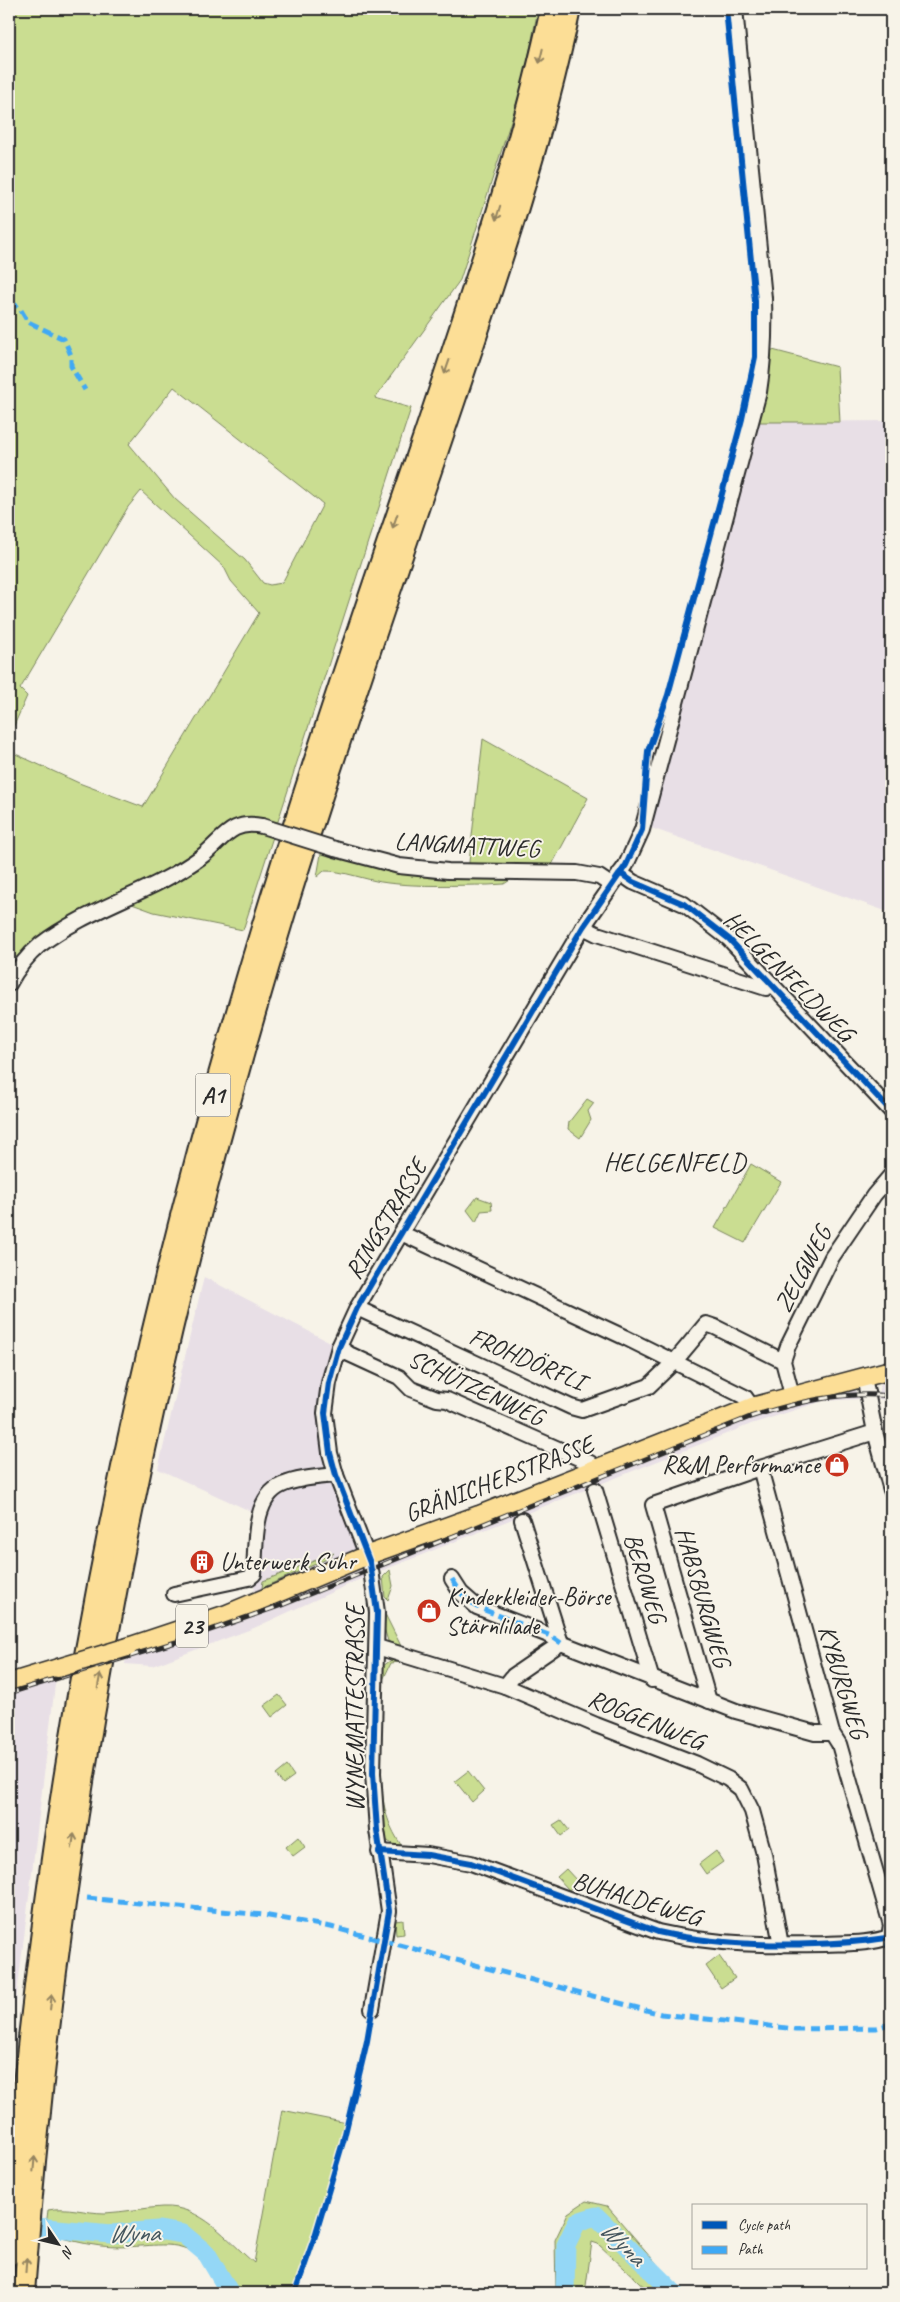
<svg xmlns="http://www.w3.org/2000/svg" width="900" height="2302" viewBox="0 0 900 2302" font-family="Caveat,sans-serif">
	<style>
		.built { fill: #e8dfe6 }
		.green { fill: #cadd91; stroke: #7a845e; fill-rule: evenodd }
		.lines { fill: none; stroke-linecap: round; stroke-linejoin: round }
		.river { stroke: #94d7f6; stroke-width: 19 }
		.minor-casing { stroke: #2b2b2b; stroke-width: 18 }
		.major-casing { stroke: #2b2b2b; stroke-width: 21 }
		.highway-casing { stroke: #2b2b2b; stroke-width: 24 }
		.minor { stroke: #f7f3e8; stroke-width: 14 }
		.major { stroke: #fcde96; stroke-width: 18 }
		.highway { stroke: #fcde96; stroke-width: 20 }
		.rail-casing { stroke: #2b2b2b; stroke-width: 5 }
		.rail { stroke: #f7f3e8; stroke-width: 3; stroke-dasharray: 9; stroke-linecap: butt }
		.minor-bridge-casing { stroke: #2b2b2b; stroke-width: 18; stroke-linecap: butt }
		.major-bridge-casing { stroke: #2b2b2b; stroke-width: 21; stroke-linecap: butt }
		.minor-bridge { stroke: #f7f3e8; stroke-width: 14 }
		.major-bridge { stroke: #fcde96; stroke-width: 18 }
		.quiet { stroke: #3fa9f5; stroke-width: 5; stroke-dasharray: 10 5; stroke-linecap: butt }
		.cycleway-casing { stroke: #f7f3e8; stroke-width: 9 }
		.cycleway { stroke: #0057b8; stroke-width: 6 }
		.oneway { stroke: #948460 }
		.labels { text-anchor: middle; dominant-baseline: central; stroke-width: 4; stroke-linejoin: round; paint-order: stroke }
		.shield { fill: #f7f3e8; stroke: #686764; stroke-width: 1 }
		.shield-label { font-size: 24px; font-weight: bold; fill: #2b2b2b }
		.street-label { font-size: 25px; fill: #2b2b2b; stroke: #f7f3e8 }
		.poi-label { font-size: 25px; fill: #2b2b2b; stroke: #f7f3e8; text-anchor: start }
		.neighbourhood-label { font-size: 26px; letter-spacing: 1px; fill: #2b2b2b; stroke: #f7f3e8 }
		.water-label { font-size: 26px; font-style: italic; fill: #45565e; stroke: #f7f3e8 }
	</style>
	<rect width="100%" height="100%" fill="#f7f3e8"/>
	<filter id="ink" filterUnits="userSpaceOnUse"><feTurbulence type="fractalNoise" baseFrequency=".02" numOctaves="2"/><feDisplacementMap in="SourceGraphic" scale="10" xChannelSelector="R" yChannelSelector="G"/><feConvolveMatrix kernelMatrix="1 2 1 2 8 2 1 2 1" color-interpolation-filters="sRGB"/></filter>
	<g filter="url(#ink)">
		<g class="built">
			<polygon points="891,421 891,913 643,825 751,422"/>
			<polygon points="204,1277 339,1347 326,1429 368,1555 255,1602 254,1574 259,1515 158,1469"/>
			<polygon points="891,1382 891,1402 876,1398 881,1384"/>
			<polygon points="855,1389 859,1399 823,1401 751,1424 356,1581 254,1628 152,1666 125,1664 127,1653 295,1596 748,1415 815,1394"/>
			<polygon points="57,1675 55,1685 9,2059 9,1690"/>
		</g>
		<g class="green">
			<path d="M9 9H538L524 80 460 280 375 398 411 408 243 930 154 912 121 900 24 960 9 954V751L79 783 143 807 259 613 231 581 224 567 141 491 128 507 20 689 27 696 9 737ZM174 387 323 504 282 583 270 585 263 583 245 560 175 499 129 444Z"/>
			<polygon points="765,348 837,367 840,422 751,422"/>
			<path d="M483 739 588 798 548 872 515 877 504 884 488 885C455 885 421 887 388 883 368 881 342 870 324 871L317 877 321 854 335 849 468 871Z"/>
			<polygon points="587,1099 594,1103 588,1111 591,1120 580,1138 568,1129 569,1122"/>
			<polygon points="751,1164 781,1182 745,1243 715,1228"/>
			<polygon points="477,1197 491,1202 492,1210 481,1211 476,1222 467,1210"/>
			<polygon points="334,1553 329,1558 262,1588 263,1581"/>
			<polygon points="390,1570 393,1586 388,1600 385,1597 383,1577"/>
			<polygon points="384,1612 401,1646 401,1649 388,1641 384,1628"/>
			<polygon points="394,1658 401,1658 400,1662 391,1663 383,1680 381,1680 383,1666"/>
			<polygon points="279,1695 287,1705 272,1717 264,1706"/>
			<path d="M381 1751C382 1788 379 1811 401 1845L400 1849 386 1840 383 1832 378 1753Z"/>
			<polygon points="287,1766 294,1776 283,1784 276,1775"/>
			<polygon points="468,1771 484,1791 472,1802 455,1781"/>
			<polygon points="561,1820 569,1830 561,1836 553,1825"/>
			<polygon points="298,1837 305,1847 293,1856 286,1847"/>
			<polygon points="716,1851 723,1862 706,1874 699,1864"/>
			<polygon points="566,1869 578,1882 569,1890 557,1877"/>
			<polygon points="403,1920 404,1934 396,1935 395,1921"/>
			<polygon points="719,1956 735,1978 721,1988 706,1966"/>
			<path d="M282 2110 347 2123 315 2236 294 2293H224C192 2223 160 2252 101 2246 82 2244 63 2238 45 2234L48 2210C68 2206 85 2213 105 2213 124 2212 143 2208 162 2207 202 2205 227 2240 254 2263Z"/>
			<polygon points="586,2201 607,2206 670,2279 686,2293 651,2293 598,2244 592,2242 585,2293 556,2293 555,2240 568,2213"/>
		</g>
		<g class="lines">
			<g class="river">
				<polyline points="15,2225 111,2234 158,2230 183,2234 207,2254 230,2293"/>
				<polyline points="565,2293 566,2245 577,2222 596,2216 674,2293"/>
			</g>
			<defs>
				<g id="minor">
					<polyline points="335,849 399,866 448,871 577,873 599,877 611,885"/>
					<polyline points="620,873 633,882 684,904 729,939 891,1111"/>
					<polyline points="583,927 597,934 766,988 772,984"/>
					<path d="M9 984C17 969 27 956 40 945 88 908 154 892 201 857 223 840 231 819 262 826"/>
					<polyline points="401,1233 624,1337 745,1397 752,1407"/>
					<polyline points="357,1308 571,1407 582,1410 649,1386 675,1361 706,1324 715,1327 783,1361"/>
					<polyline points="339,1347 349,1354 399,1377 411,1389 437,1399 447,1400 590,1463 594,1469"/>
					<polyline points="864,1377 875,1432 891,1490"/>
					<polyline points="792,1395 783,1361 788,1346 832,1257 874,1195 891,1175"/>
					<polyline points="595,1490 652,1680"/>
					<polyline points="522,1520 561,1643"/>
					<polyline points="452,1579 461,1593 477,1607 551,1636 561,1643 736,1711 815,1733 832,1733"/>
					<path d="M174 1594 249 1578 254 1574C256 1546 252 1498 282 1485 298 1478 318 1477 336 1475"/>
					<polyline points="377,1647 505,1686 596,1725 697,1764 728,1779 741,1789 752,1811 764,1854 781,1945"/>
					<polyline points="505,1686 513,1676 561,1643"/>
					<polyline points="709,1701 653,1505 760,1468 875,1432"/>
					<path d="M379 1852 428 1855 471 1863 658 1932C716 1945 766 1945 825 1944 845 1943 870 1944 889 1937L891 1925 839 1744 832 1733 760 1468"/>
					<path d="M372 2009 389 1911 377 1830 373 1773 377 1612 370 1563 336 1475 330 1453 325 1413 329 1383 339 1347 357 1308 378 1272 583 927 626 865 642 830 759 392C764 360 765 330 764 298L735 9"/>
				</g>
				<g id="major">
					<polyline points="128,1647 227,1614 368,1555 479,1515 752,1407 891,1370"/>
					<polyline points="9,1683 58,1668"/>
				</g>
				<g id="highway">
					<path d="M9 2255C42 1797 133 1346 268 908 317 748 371 591 425 433 472 293 520 153 551 9"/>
					<path d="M24 2293C58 1824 147 1362 285 912 335 750 391 589 445 429 492 290 540 152 570 9"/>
				</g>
			</defs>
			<use href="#minor" class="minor-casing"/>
			<use href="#major" class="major-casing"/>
			<use href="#highway" class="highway-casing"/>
			<use href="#minor" class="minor"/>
			<use href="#major" class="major"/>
			<use href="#highway" class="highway"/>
			<defs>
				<path id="rail" d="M9 1693 176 1642 282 1605 750 1417C797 1402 842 1391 891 1396"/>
			</defs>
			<use href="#rail" class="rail-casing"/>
			<use href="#rail" class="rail"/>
			<defs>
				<polyline id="minor-bridge" points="262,826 335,849"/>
				<polyline id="major-bridge" points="58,1668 128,1647"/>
			</defs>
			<use href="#minor-bridge" class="minor-bridge-casing"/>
			<use href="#major-bridge" class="major-bridge-casing"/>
			<use href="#minor-bridge" class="minor-bridge"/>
			<use href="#major-bridge" class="major-bridge"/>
			<g class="quiet">
				<polyline points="9,302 19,307 28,322 64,339 71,355 71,366 85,390"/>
				<polyline points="452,1579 461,1593 477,1607 551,1636 561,1643"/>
				<polyline points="87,1898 263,1915 331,1927 661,2014 796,2029 876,2028 891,2024"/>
				<polyline points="889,1937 887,1947 891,1957"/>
			</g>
			<defs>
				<g id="cycleway">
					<polyline points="620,873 633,882 684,904 729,939 891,1111"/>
					<path d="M379 1852 428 1855 471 1863 658 1932C711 1944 761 1946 815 1944 841 1943 866 1942 891 1937"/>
					<polyline points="295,2293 315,2236 343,2142 367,2041 389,1911 377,1830 373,1773 377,1612 370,1563 336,1475 330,1453 325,1413 329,1383 339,1347 357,1308 378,1272 583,927 626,865 642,830 648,751 668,695 742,419 755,357 755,301 726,9"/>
				</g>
			</defs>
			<use href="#cycleway" class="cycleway-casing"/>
			<use href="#cycleway" class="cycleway"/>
		</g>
		<defs><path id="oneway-shaft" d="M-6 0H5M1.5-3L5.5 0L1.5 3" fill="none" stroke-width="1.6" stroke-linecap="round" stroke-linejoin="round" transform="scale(1.25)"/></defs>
		<g class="oneway">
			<use href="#oneway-shaft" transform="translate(541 56) rotate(103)"/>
			<use href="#oneway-shaft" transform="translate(498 213) rotate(107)"/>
			<use href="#oneway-shaft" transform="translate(447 367) rotate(109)"/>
			<use href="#oneway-shaft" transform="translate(395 521) rotate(109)"/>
			<use href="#oneway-shaft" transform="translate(99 1681) rotate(-80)"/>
			<use href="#oneway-shaft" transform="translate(73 1841) rotate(-81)"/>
			<use href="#oneway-shaft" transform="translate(51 2002) rotate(-83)"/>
			<use href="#oneway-shaft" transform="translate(34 2164) rotate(-85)"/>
			<use href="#oneway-shaft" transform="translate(26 2265) rotate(-86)"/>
		</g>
	</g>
	<defs>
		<symbol id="shop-disc" viewBox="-11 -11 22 22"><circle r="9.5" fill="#c8321e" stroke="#f7f3e8"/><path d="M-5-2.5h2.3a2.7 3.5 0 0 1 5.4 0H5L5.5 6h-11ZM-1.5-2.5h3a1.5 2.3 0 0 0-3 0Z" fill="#fff"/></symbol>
		<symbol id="building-disc" viewBox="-11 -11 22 22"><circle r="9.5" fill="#c8321e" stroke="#f7f3e8"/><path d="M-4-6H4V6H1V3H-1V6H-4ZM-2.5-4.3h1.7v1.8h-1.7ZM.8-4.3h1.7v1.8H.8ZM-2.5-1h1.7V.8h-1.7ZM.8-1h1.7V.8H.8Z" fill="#fff"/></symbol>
	</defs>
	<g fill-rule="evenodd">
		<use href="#shop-disc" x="823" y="1451" width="28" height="28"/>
		<use href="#building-disc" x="188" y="1548" width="28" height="28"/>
		<use href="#shop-disc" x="415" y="1597" width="28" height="28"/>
	</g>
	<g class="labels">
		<g class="shield">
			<rect x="195.5" y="1073.5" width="35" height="43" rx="4"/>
			<rect x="176" y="1604.5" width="32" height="43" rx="4"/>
		</g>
		<g class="shield-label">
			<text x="213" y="1095">A1</text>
			<text x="192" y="1626">23</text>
		</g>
		<g class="street-label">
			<text transform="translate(467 845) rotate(3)">LANGMATTWEG</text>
			<text transform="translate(789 976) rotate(45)">HELGENFELDWEG</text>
			<text transform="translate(386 1219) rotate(-59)">RINGSTRASSE</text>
			<text transform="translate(803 1269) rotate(-62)">ZELGWEG</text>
			<text transform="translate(527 1359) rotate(23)">FROHDÖRFLI</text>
			<text transform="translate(476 1388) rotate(25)">SCHÜTZENWEG</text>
			<text transform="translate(499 1479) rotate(-21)">GRÄNICHERSTRASSE</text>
			<text transform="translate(645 1578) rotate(73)">BEROWEG</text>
			<text transform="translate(703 1597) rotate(74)">HABSBURGWEG</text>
			<text transform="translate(843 1682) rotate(73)">KYBURGWEG</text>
			<text transform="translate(355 1708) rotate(-90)">WYNEMATTESTRASSE</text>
			<text transform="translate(646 1720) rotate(22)">ROGGENWEG</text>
			<text transform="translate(637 1899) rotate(17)">BUHALDEWEG</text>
		</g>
		<g class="poi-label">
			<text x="820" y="1465" text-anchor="end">R&amp;M Performance</text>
			<text x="220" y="1562">Unterwerk Suhr</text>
			<text x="446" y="1597">Kinderkleider-Börse<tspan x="446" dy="29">Stärnlilade</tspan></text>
		</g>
		<g class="neighbourhood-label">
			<text x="675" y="1162">HELGENFELD</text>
		</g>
		<g class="water-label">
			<text transform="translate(134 2233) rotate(-1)">Wyna</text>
			<text transform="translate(623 2243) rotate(44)">Wyna</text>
		</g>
	</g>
	<rect width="900" height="2302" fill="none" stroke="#f7f3e8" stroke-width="30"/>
	<rect x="15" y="15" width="870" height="2272" fill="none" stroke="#2b2b2b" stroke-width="2" filter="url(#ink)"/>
	<rect x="692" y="2204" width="175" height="65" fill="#f7f3e8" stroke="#a5a39c"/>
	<rect x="702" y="2221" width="25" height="8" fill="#0057b8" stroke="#a5a39c"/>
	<text x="738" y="2230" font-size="15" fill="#2b2b2b">Cycle path</text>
	<rect x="702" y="2246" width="25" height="8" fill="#3fa9f5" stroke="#a5a39c"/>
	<text x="738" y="2254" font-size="15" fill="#2b2b2b">Path</text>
	<g transform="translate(58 2244) rotate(125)" stroke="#f7f3e8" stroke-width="4" paint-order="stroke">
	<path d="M0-4L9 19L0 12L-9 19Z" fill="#2b2b2b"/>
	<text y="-8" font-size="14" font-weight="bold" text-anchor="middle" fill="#2b2b2b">N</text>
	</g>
</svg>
